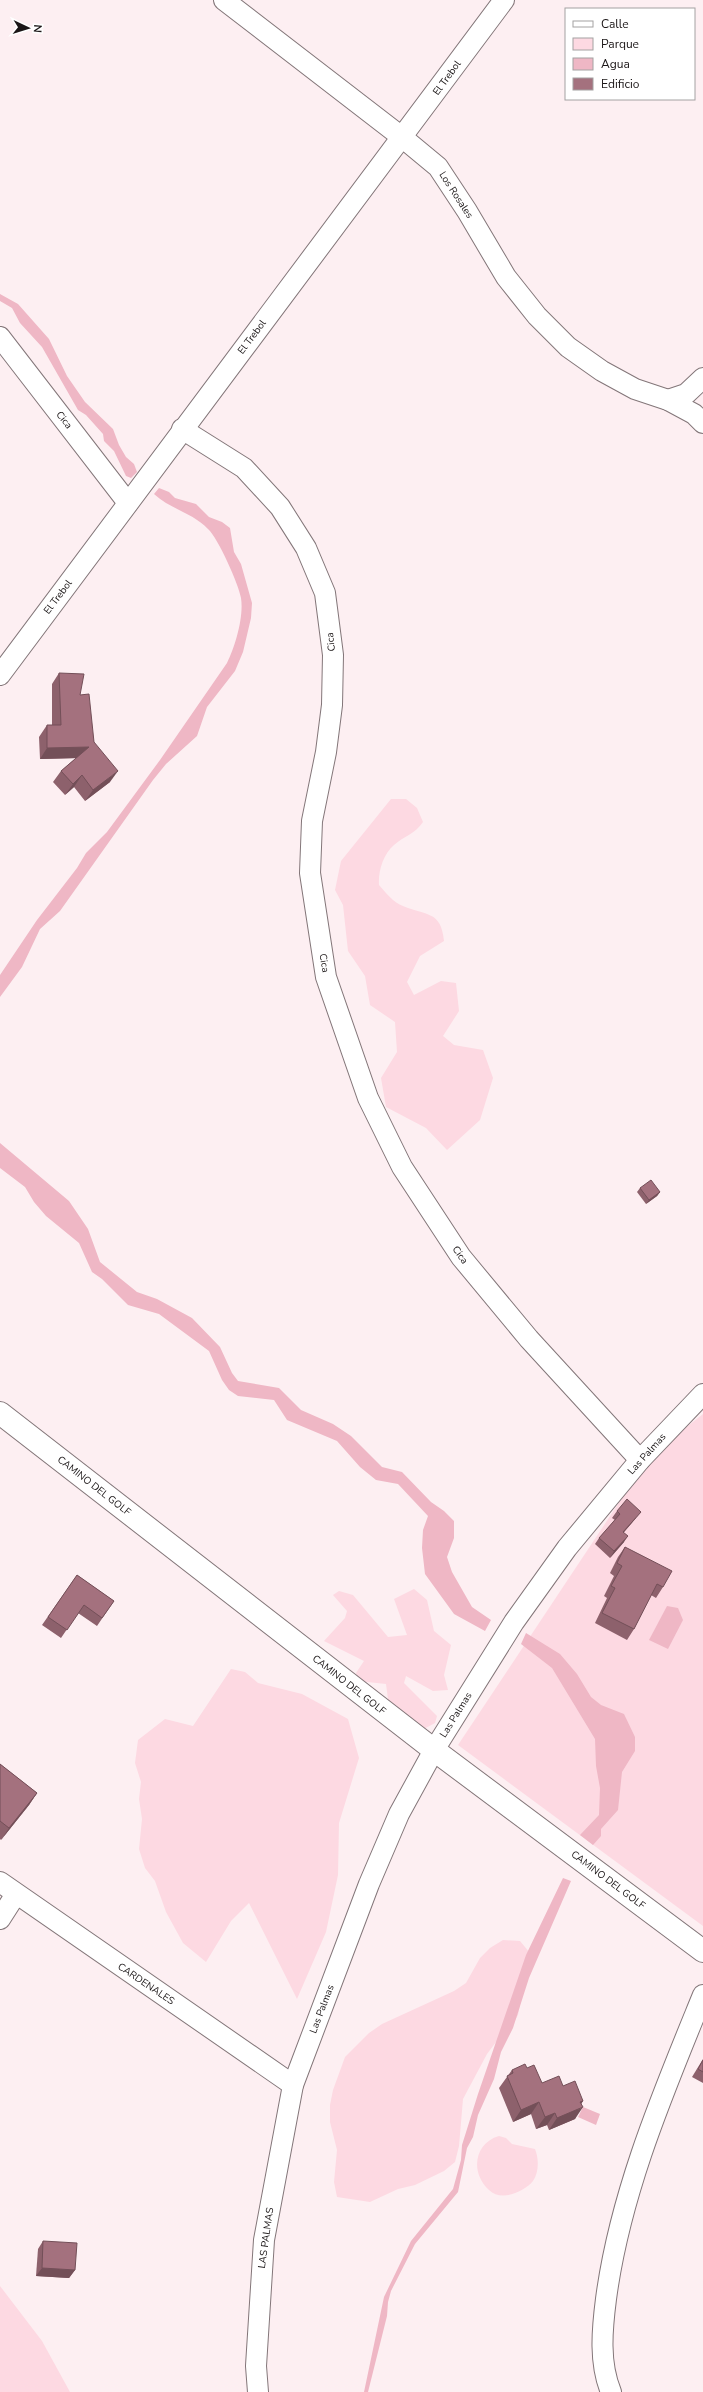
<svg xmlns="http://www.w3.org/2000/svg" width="703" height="2392" viewBox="0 0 703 2392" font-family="'Nunito Sans',sans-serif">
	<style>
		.green { fill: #fdd9e2 }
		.water { fill: #efb7c5 }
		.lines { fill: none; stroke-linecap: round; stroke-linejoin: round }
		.street-casing { stroke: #837679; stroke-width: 22 }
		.secondary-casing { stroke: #837679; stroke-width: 24 }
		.street { stroke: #fff; stroke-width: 20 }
		.secondary { stroke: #fff; stroke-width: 22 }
		.wall { fill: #8d616c }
		.shaded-wall { fill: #734f58 }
		.building { fill: #a4717e; stroke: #734f58 }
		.labels { text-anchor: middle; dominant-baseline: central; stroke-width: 4; stroke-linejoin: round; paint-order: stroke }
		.street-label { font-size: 10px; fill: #1b1617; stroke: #fff }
	</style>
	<rect width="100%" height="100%" fill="#fdeff2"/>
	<g class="green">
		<path d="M391 799H406L417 808 423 822C415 834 404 836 394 845 383 854 378 872 379 885 385 892 394 903 403 906 426 916 441 910 444 941L420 956 407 982 414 995 441 981 456 983 459 1011 443 1036 454 1045 483 1050 493 1078 480 1120 447 1150 426 1128 386 1107 381 1078 397 1052 395 1022 370 1005 365 976 348 951 343 905 335 890 341 861Z"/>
		<polygon points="703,1414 703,1926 458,1745 650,1456"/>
		<polygon points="414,1589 427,1600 434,1631 451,1645 444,1675 448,1690 433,1691 406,1676 404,1683 437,1716 435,1723 422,1730 390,1714 386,1684 358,1681 356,1673 364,1661 324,1641 345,1618 347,1611 333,1595 339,1591 353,1595 388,1637 407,1635 394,1599"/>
		<polygon points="231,1669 245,1672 258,1683 302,1694 348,1719 359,1758 339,1823 338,1875 326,1932 297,1999 249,1903 231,1921 206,1962 183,1943 166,1912 155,1881 145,1868 139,1849 142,1819 139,1799 141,1782 135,1763 138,1740 165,1719 193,1726"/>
		<polygon points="503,1940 520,1941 530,1953 518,2015 508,2033 496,2042 487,2054 463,2099 459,2146 455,2162 444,2171 415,2185 398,2189 370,2202 337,2197 334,2182 337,2150 330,2122 330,2105 333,2090 345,2057 369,2033 382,2024 454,1991 466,1983 480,1958 490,1948"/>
		<path d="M499 2136 506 2138 512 2144 535 2149C539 2159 539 2172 533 2181 524 2192 501 2202 489 2190 470 2173 474 2143 499 2136Z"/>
		<polygon points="0,2286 42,2341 70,2392 0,2392"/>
	</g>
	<g class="water">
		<polygon points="0,294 18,304 49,339 67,376 85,402 113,429 119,445 126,457 134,464 137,472 131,478 126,476 114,451 104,441 103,434 86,415 78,410 42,347 20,323 12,308 0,301"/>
		<path d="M159 488 169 492 175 498 196 504 209 517 222 522 230 528 234 552 241 564 252 603 251 618 243 652 235 671 207 707 197 736 166 764 153 780 60 911 40 929 22 967 0 997V975L37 920 77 868 86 853 107 832 160 760 227 663C235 647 244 617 241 598 239 585 218 538 208 529 193 513 170 509 154 494Z"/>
		<polygon points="0,1143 69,1201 88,1229 100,1262 137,1292 157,1299 192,1318 220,1347 232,1373 238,1381 279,1388 301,1410 333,1424 351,1436 382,1467 402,1472 431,1502 444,1511 454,1521 454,1538 447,1557 452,1572 472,1607 491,1620 485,1631 454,1614 425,1574 422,1548 423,1530 428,1516 398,1484 376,1480 360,1467 337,1441 287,1420 274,1400 238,1396 229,1390 222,1380 209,1351 159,1314 128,1305 102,1279 92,1272 79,1243 46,1216 34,1202 25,1187 0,1168"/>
		<polygon points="667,1606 678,1608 683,1620 668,1649 649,1640"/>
		<polygon points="526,1633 560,1654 577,1674 591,1697 601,1705 624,1714 635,1737 635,1751 622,1772 618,1810 601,1829 601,1836 593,1845 580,1835 599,1815 600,1788 596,1766 595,1739 552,1668 521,1644"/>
		<polygon points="563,1878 571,1881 529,1978 513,2028 501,2052 494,2079 478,2115 473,2137 467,2148 458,2192 415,2244 391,2291 388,2302 387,2316 368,2392 364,2392 384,2297 411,2241 453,2189 461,2160 462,2145 478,2094 526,1955"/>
		<polygon points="583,2107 600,2114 596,2125 578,2117"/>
	</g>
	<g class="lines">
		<defs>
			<g id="street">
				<polyline points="224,0 403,138 438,167 467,211 506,277 537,316 568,347 602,371 635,389 668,400 694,414 703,423"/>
				<polyline points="0,337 128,503"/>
				<polyline points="668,400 686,394 703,378"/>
				<polyline points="182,429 244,468 280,507 306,548 325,593 333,655 332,705 326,752 312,821 310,873 326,977 368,1098 402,1167 461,1257 529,1339 640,1460"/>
				<polyline points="0,675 504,0"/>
				<polyline points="0,1882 293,2085"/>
				<polyline points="0,1919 16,1894"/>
				<polyline points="258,2392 256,2366 264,2240 293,2085 369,1884 399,1814 434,1750 514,1622 567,1548 640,1460 703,1394"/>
				<path d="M611 2392C599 2363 602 2330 606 2299 620 2193 663 2093 703 1995"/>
			</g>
			<polyline id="secondary" points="0,1413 434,1750 703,1951"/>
		</defs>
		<use href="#street" class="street-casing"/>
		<use href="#secondary" class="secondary-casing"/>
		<use href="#street" class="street"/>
		<use href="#secondary" class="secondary"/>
	</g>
	<g class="wall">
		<polygon points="59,673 80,695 94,742 110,782 85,801 74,787 65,795 53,782 61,771 76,758 40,759 39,737 47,725 52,725 52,684"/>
		<polygon points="640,1188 660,1192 657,1196 646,1204 637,1192"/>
		<polygon points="617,1511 636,1518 624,1532 624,1542 610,1558 595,1544 599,1538 615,1520 612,1518"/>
		<polygon points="625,1547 663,1587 656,1598 651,1595 634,1629 627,1640 595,1623 607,1598 604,1596 614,1576 610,1573 618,1557"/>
		<polygon points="77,1575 114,1601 97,1626 78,1613 61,1638 42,1625"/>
		<polygon points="0,1764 37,1793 29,1805 1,1840 0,1839"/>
		<polygon points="703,2059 703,2083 692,2077"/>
		<polygon points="527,2068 542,2083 563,2086 583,2101 581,2104 575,2119 549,2130 547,2125 536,2129 531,2114 513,2122 499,2088 512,2070"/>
		<polygon points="43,2241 75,2270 69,2278 36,2276 38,2249"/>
	</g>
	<g class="shaded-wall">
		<polygon points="89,747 81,758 40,759 47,748"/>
		<polygon points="118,771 110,782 85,801 93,790"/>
		<polygon points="82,775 74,787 65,795 73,784"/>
		<polygon points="660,1192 657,1196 646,1204 649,1200"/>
		<polygon points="641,1512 636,1518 619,1538 623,1532"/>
		<polygon points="628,1536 624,1542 610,1558 614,1551"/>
		<polygon points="37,1793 29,1805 1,1840 9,1828"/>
		<polygon points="583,2101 577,2110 583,2107 575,2119 549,2130 557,2118 580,2102"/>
		<polygon points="539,2102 531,2114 513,2122 521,2110"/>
		<polygon points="555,2113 547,2125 536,2129 545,2117"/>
		<polygon points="42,2268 75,2270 69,2278 36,2276"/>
	</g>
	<g class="building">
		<polygon points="59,673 84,674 80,695 89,694 94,742 118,771 93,790 82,775 73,784 61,771 89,747 47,748 47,725 61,725"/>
		<polygon points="651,1180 660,1192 649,1200 640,1188"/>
		<polygon points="627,1499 641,1512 623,1532 628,1536 614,1551 599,1538 620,1514 617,1511"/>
		<polygon points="625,1547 672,1571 663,1587 657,1584 634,1629 602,1613 615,1588 611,1586 622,1566 617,1563"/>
		<polygon points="77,1575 114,1601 102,1618 84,1605 67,1630 48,1617"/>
		<polygon points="0,1764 37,1793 9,1828 0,1821"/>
		<polygon points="703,2060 703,2072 698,2069"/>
		<polygon points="525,2064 527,2068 534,2065 542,2083 559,2076 563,2086 575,2081 583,2101 580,2102 583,2107 557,2118 555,2113 545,2117 539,2102 521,2110 507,2076 513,2073 512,2070"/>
		<polygon points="43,2241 77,2243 75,2270 42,2268"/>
	</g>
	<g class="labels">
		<g class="street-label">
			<text transform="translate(447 78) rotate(-54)">El Trebol</text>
			<text transform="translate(456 195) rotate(57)">Los Rosales</text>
			<text transform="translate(252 337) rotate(-53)">El Trebol</text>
			<text transform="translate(64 420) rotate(52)">Cica</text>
			<text transform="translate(58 597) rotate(-53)">El Trebol</text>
			<text transform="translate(331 642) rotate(-96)">Cica</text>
			<text transform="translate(324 963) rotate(80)">Cica</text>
			<text transform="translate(460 1255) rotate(54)">Cica</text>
			<text transform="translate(647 1454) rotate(-48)">Las Palmas</text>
			<text transform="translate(94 1486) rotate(38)">CAMINO DEL GOLF</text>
			<text transform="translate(349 1685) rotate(38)">CAMINO DEL GOLF</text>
			<text transform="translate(456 1715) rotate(-58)">Las Palmas</text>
			<text transform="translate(608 1880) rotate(37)">CAMINO DEL GOLF</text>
			<text transform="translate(146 1984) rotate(34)">CARDENALES</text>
			<text transform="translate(322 2009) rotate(-69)">Las Palmas</text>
			<text transform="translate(266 2238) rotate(-82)">LAS PALMAS</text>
		</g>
	</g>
	<rect x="565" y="8" width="130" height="92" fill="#ffffff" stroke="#a4a2a2"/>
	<rect x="573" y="21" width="20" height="6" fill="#ffffff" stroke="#a4a2a2"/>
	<text x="601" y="28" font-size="12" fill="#1b1617">Calle</text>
	<rect x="573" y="38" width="20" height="12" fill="#fdd9e2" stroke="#a4a2a2"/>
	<text x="601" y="48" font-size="12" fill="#1b1617">Parque</text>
	<rect x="573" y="58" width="20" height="12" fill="#efb7c5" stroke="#a4a2a2"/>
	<text x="601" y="68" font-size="12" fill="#1b1617">Agua</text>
	<rect x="573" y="78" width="20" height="12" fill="#a4717e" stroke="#a4a2a2"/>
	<text x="601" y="88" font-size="12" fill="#1b1617">Edificio</text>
	<g transform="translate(28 28) rotate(94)" stroke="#ffffff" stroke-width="3" paint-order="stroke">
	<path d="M0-3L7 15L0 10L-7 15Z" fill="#1b1617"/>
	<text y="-6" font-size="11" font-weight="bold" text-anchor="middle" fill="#1b1617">N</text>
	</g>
</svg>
